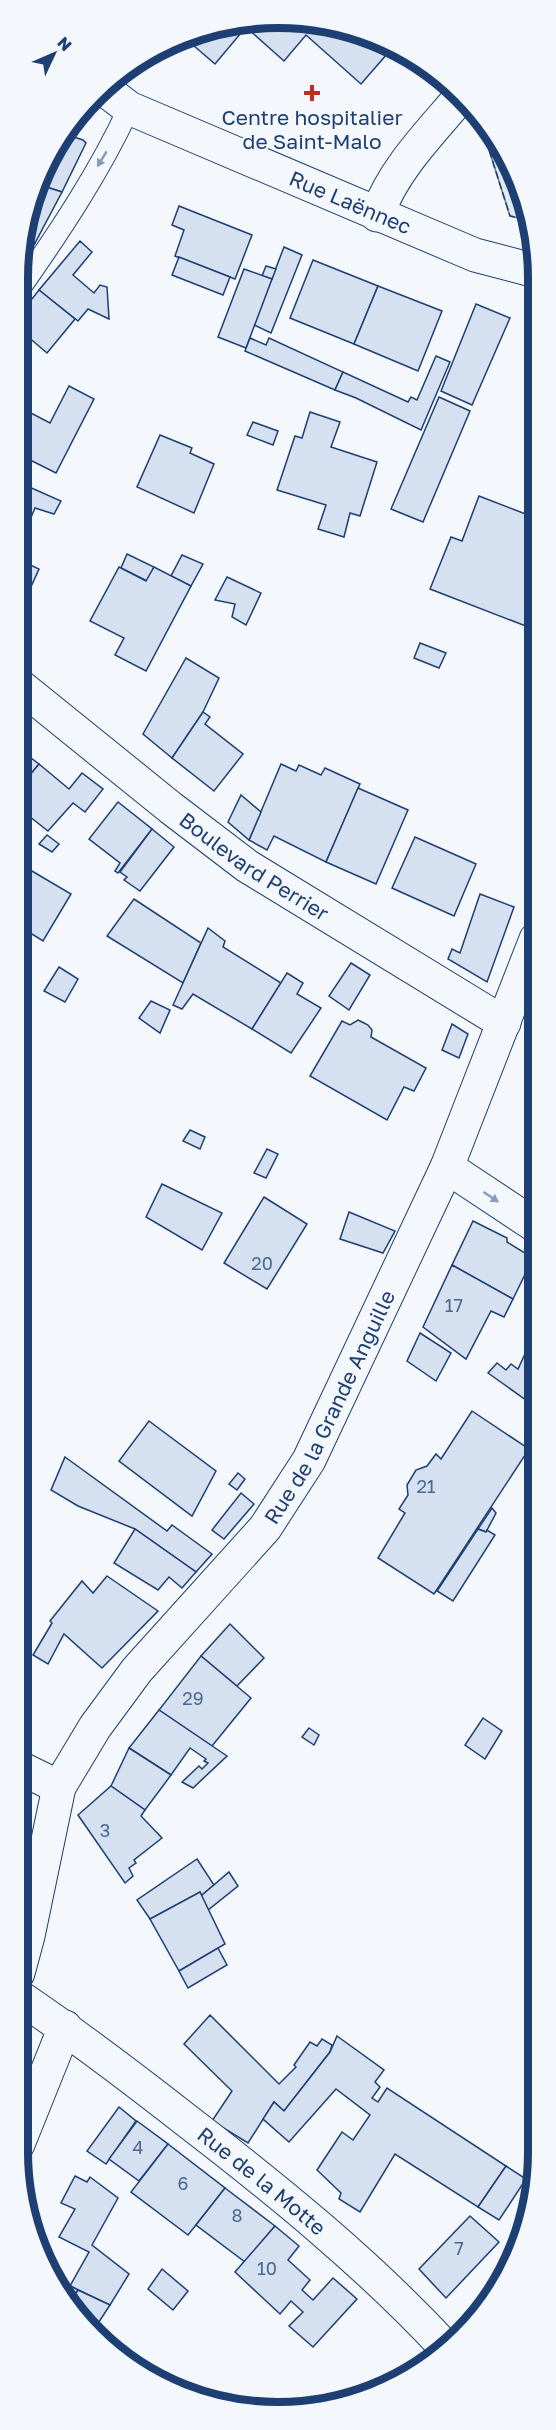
<svg xmlns="http://www.w3.org/2000/svg" width="556" height="2430" viewBox="0 0 556 2430" font-family="'Golos Text',sans-serif">
	<style>
		.green { fill: #e3e9f0; stroke: #687fa3; stroke-width: 1.5 }
		.building { fill: #d5e0f0; stroke: #1d3f73; stroke-width: 1.5 }
		.lines { fill: none; stroke-linecap: round; stroke-linejoin: round }
		.service-casing { stroke: #1d3f73; stroke-width: 23 }
		.minor-casing { stroke: #1d3f73; stroke-width: 35 }
		.service { stroke: #f4f7fb; stroke-width: 21 }
		.minor { stroke: #f4f7fb; stroke-width: 33 }
		.fence { stroke: #1d3f73; stroke-width: 1.5; stroke-dasharray: 8 3; stroke-linecap: butt }
		.oneway { fill: #889bb7 }
		.poi-dot { fill: #c62828; stroke: #f4f7fb; stroke-width: 2 }
		.labels { text-anchor: middle; dominant-baseline: central; stroke-width: 4.5; stroke-linejoin: round; paint-order: stroke }
		.number-label { font-size: 18px; fill: #4b6792 }
		.poi-label { font-size: 21px; fill: #1d3f73; stroke: #f4f7fb }
		.street-label { font-size: 21px; fill: #1d3f73; stroke: #f4f7fb }
		.rim { fill: none; stroke: #1d3f73; stroke-width: 8 }
	</style>
	<rect width="100%" height="100%" fill="#f4f7fb"/>
	<polygon class="green" points="487,130 511,163 528,220 510,216 484,134"/>
	<g class="building">
		<polygon points="312,20 394,46 361,84 306,35 284,61 246,27 215,64 186,39 211,27"/>
		<polygon points="65,134 83,140 86,143 62,192 40,185 53,148"/>
		<polygon points="40,185 62,192 35,243 22,238"/>
		<polygon points="179,206 252,235 235,279 175,256 184,230 172,225"/>
		<polygon points="22,238 35,243 20,267 20,244"/>
		<polygon points="80,241 92,252 73,275 94,293 100,285 107,287 109,319 88,309 78,321 39,290"/>
		<polygon points="284,247 302,255 271,333 254,325"/>
		<polygon points="179,257 230,277 223,295 172,275"/>
		<polygon points="313,260 378,286 354,344 290,318"/>
		<polygon points="266,266 276,269 272,279 262,276"/>
		<polygon points="244,269 272,279 246,348 218,337"/>
		<polygon points="378,286 442,311 418,371 354,344"/>
		<polygon points="39,290 75,319 47,353 20,330 20,314"/>
		<polygon points="476,304 510,318 472,405 441,391"/>
		<polygon points="250,338 266,345 269,338 343,372 335,390 245,351"/>
		<polygon points="436,356 450,362 421,430 356,398 335,390 343,372 408,402 411,397 417,400"/>
		<polygon points="69,386 94,399 56,473 20,455 20,436 31,413 50,423"/>
		<polygon points="439,397 470,411 423,522 391,509"/>
		<polygon points="310,412 340,422 331,447 377,462 360,516 350,513 344,537 318,529 326,505 277,490 295,436 302,438"/>
		<polygon points="253,422 278,431 273,445 247,435"/>
		<polygon points="160,435 192,448 190,453 214,464 194,513 137,487"/>
		<polygon points="27,486 61,501 54,514 35,508 20,543 20,500"/>
		<polygon points="479,496 536,518 536,630 430,589 451,537 462,541"/>
		<polygon points="20,547 27,552 23,562 20,560"/>
		<polygon points="127,554 154,567 147,581 121,568"/>
		<polygon points="182,555 203,564 191,586 171,576"/>
		<polygon points="20,560 39,569 20,611"/>
		<polygon points="119,567 146,581 154,567 191,586 146,671 115,655 124,638 90,621"/>
		<polygon points="227,577 261,593 246,625 232,617 235,604 215,600"/>
		<polygon points="420,643 446,653 439,668 414,658"/>
		<polygon points="186,658 219,678 203,712 172,758 143,734"/>
		<polygon points="203,712 210,717 205,724 243,754 214,791 172,758"/>
		<polygon points="20,745 23,748 22,751 39,764 20,787"/>
		<polygon points="39,764 69,789 82,773 103,789 85,812 73,803 48,831 20,809 20,787"/>
		<polygon points="281,764 296,771 299,765 321,775 325,768 360,784 326,862 274,836 267,850 249,840"/>
		<polygon points="358,788 408,810 376,884 326,862"/>
		<polygon points="241,795 261,812 249,840 228,822"/>
		<polygon points="118,802 152,829 118,873 115,871 120,863 89,839"/>
		<polygon points="152,829 174,847 140,891 124,880 127,877 120,872"/>
		<polygon points="47,835 59,844 52,852 39,844"/>
		<polygon points="415,837 476,864 454,916 392,888"/>
		<polygon points="20,864 71,894 43,941 24,929 19,928"/>
		<polygon points="480,894 514,907 487,982 448,959 452,949 460,953"/>
		<polygon points="134,899 201,943 183,983 107,936"/>
		<polygon points="208,928 225,941 223,947 281,983 252,1029 193,994 182,1009 173,1005"/>
		<polygon points="351,963 370,975 349,1010 329,996"/>
		<polygon points="59,967 78,979 65,1002 44,991"/>
		<polygon points="287,973 303,983 297,994 321,1008 291,1053 252,1029"/>
		<polygon points="151,1001 170,1010 160,1033 139,1018"/>
		<polygon points="358,1020 368,1025 372,1030 371,1037 426,1068 414,1091 404,1087 387,1120 310,1076 342,1021 350,1025"/>
		<polygon points="452,1024 468,1034 459,1058 442,1050"/>
		<polygon points="190,1130 205,1137 200,1149 183,1141"/>
		<polygon points="267,1149 278,1154 266,1178 254,1173"/>
		<polygon points="19,1150 27,1155 19,1168"/>
		<polygon points="162,1184 222,1213 202,1250 146,1217"/>
		<polygon points="264,1197 307,1224 267,1289 224,1263"/>
		<polygon points="349,1212 395,1231 383,1253 340,1239"/>
		<polygon points="473,1221 507,1238 507,1242 533,1258 513,1299 452,1265"/>
		<polygon points="452,1265 513,1299 504,1317 491,1311 466,1359 423,1327"/>
		<polygon points="536,1330 536,1377 526,1400 488,1373 497,1363 506,1370 511,1364 518,1369"/>
		<polygon points="420,1333 451,1353 436,1381 407,1361"/>
		<polygon points="534,1381 536,1383 536,1406 526,1400"/>
		<polygon points="472,1411 529,1449 434,1594 378,1558 405,1513 399,1509 408,1495 407,1485 416,1470 427,1466 436,1454 441,1459"/>
		<polygon points="149,1421 216,1471 192,1516 119,1461"/>
		<polygon points="65,1457 167,1531 172,1525 212,1554 196,1572 135,1529 78,1506 51,1490"/>
		<polygon points="238,1473 245,1479 237,1490 229,1484"/>
		<polygon points="241,1493 254,1504 224,1539 212,1530"/>
		<polygon points="492,1508 496,1513 486,1532 478,1529"/>
		<polygon points="135,1529 196,1572 182,1588 169,1577 158,1590 114,1563"/>
		<polygon points="478,1529 486,1532 487,1530 495,1535 453,1601 437,1591"/>
		<polygon points="107,1576 158,1611 102,1668 64,1634 48,1664 33,1655 52,1623 50,1621 82,1581 93,1593"/>
		<polygon points="230,1624 264,1658 237,1686 201,1656"/>
		<polygon points="201,1656 251,1698 212,1746 159,1710"/>
		<polygon points="159,1710 227,1756 193,1788 182,1782 199,1766 202,1769 208,1763 204,1761 206,1759 190,1748 171,1775 129,1748"/>
		<polygon points="483,1718 502,1731 485,1759 465,1745"/>
		<polygon points="309,1728 319,1735 314,1745 302,1737"/>
		<polygon points="129,1748 171,1775 145,1810 111,1786"/>
		<polygon points="111,1786 145,1810 141,1816 162,1838 134,1860 136,1863 129,1868 133,1876 125,1883 78,1815"/>
		<polygon points="18,1810 25,1816 18,1831"/>
		<polygon points="197,1859 214,1885 201,1896 200,1892 150,1919 137,1900"/>
		<polygon points="229,1872 238,1886 208,1910 201,1896"/>
		<polygon points="200,1892 225,1944 179,1971 150,1919"/>
		<polygon points="218,1948 227,1965 188,1988 179,1971"/>
		<polygon points="210,2015 279,2084 296,2067 294,2065 310,2042 317,2046 322,2039 332,2045 330,2052 284,2111 274,2102 248,2143 212,2121 232,2091 184,2044"/>
		<polygon points="337,2036 384,2070 375,2082 380,2087 372,2098 378,2102 387,2088 506,2166 478,2207 395,2154 360,2212 339,2199 341,2193 317,2170 342,2132 353,2140 370,2115 336,2089 289,2142 263,2119 274,2102 284,2111 330,2052"/>
		<polygon points="119,2107 136,2121 106,2164 87,2151"/>
		<polygon points="137,2121 168,2144 139,2181 109,2159"/>
		<polygon points="168,2144 225,2188 188,2235 131,2192"/>
		<polygon points="506,2166 526,2179 499,2220 478,2207"/>
		<polygon points="75,2176 87,2182 90,2177 118,2198 92,2245 129,2274 110,2305 70,2286 89,2252 59,2237 75,2209 61,2203"/>
		<polygon points="225,2188 275,2226 245,2262 196,2225"/>
		<polygon points="470,2216 499,2242 446,2298 419,2269"/>
		<polygon points="275,2226 299,2246 288,2260 310,2280 302,2290 313,2300 333,2278 357,2299 313,2347 289,2326 303,2312 291,2301 280,2314 235,2272"/>
		<polygon points="162,2269 188,2291 173,2310 148,2289"/>
		<polygon points="69,2285 78,2290 70,2303 64,2294"/>
		<polygon points="78,2290 110,2305 93,2331 83,2324 70,2303"/>
	</g>
	<g class="lines">
		<defs>
			<path id="service" d="M20 288C60 231 100 171 129 108"/>
			<g id="minor">
				<path id="s1" d="M104 89 129 108 475 255 536 271"/>
				<path d="M377 215C394 168 431 132 462 95"/>
				<path id="s2" d="M20 686 171 808 247 866 504 1023"/>
				<polyline points="447,1167 536,1226"/>
				<polyline points="18,1767 59,1787"/>
				<path id="s3" d="M18 1973 28 1936 59 1787 95 1727 137 1670 265 1528 309 1460 447 1167 536 939"/>
				<path id="s4" d="M18 1996C76 2035 131 2077 186 2120 277 2190 367 2263 446 2348"/>
				<polyline points="18,2144 65,2027"/>
			</g>
		</defs>
		<use href="#service" class="service-casing"/>
		<use href="#minor" class="minor-casing"/>
		<use href="#service" class="service"/>
		<use href="#minor" class="minor"/>
		<polyline class="fence" points="487,130 484,134 510,216 528,220"/>
	</g>
	<defs><path id="oneway-solid" d="M-6-.8H1V-3.2L6.5 0L1 3.2V.8H-6Z" transform="scale(1.5)"/></defs>
	<g class="oneway">
		<use href="#oneway-solid" transform="translate(102 159) rotate(121)"/>
		<use href="#oneway-solid" transform="translate(491 1197) rotate(34)"/>
	</g>
	<path class="poi-dot" d="M309 84h6v6h6v6h-6v6h-6v-6h-6v-6h6z"/>
	<g class="labels">
		<g class="number-label">
			<text x="262" y="1263">20</text>
			<text x="454" y="1305">17</text>
			<text x="426" y="1486">21</text>
			<text x="193" y="1698">29</text>
			<text x="105" y="1830">3</text>
			<text x="138" y="2147">4</text>
			<text x="183" y="2183">6</text>
			<text x="237" y="2215">8</text>
			<text x="459" y="2248">7</text>
			<text x="267" y="2268">10</text>
		</g>
		<g class="poi-label">
			<text x="312" y="117">Centre hospitalier<tspan x="312" dy="24">de Saint-Malo</tspan></text>
		</g>
		<g class="street-label">
			<text stroke="none"><textPath href="#s1" startOffset="272">Rue Laënnec</textPath></text>
			<text stroke="none"><textPath href="#s2" startOffset="296">Boulevard Perrier</textPath></text>
			<text stroke="none"><textPath href="#s3" startOffset="660">Rue de la Grande Anguille</textPath></text>
			<text stroke="none"><textPath href="#s4" startOffset="306">Rue de la Motte</textPath></text>
		</g>
	</g>
	<path d="M0 0H556V2430H0ZM278 28H278A250 250 0 0 1 528 278V2152A250 250 0 0 1 278 2402H278A250 250 0 0 1 28 2152V278A250 250 0 0 1 278 28Z" fill="#f4f7fb" fill-rule="evenodd"/>
	<path class="rim" d="M278 28H278A250 250 0 0 1 528 278V2152A250 250 0 0 1 278 2402H278A250 250 0 0 1 28 2152V278A250 250 0 0 1 278 28Z"/>
	<g transform="translate(54 54) rotate(46)" stroke="#f4f7fb" stroke-width="4.5" paint-order="stroke">
	<path d="M0-4.5L10 22L0 15L-10 22Z" fill="#1d3f73"/>
	<text y="-9" font-size="16" font-weight="bold" text-anchor="middle" fill="#1d3f73">N</text>
	</g>
</svg>
